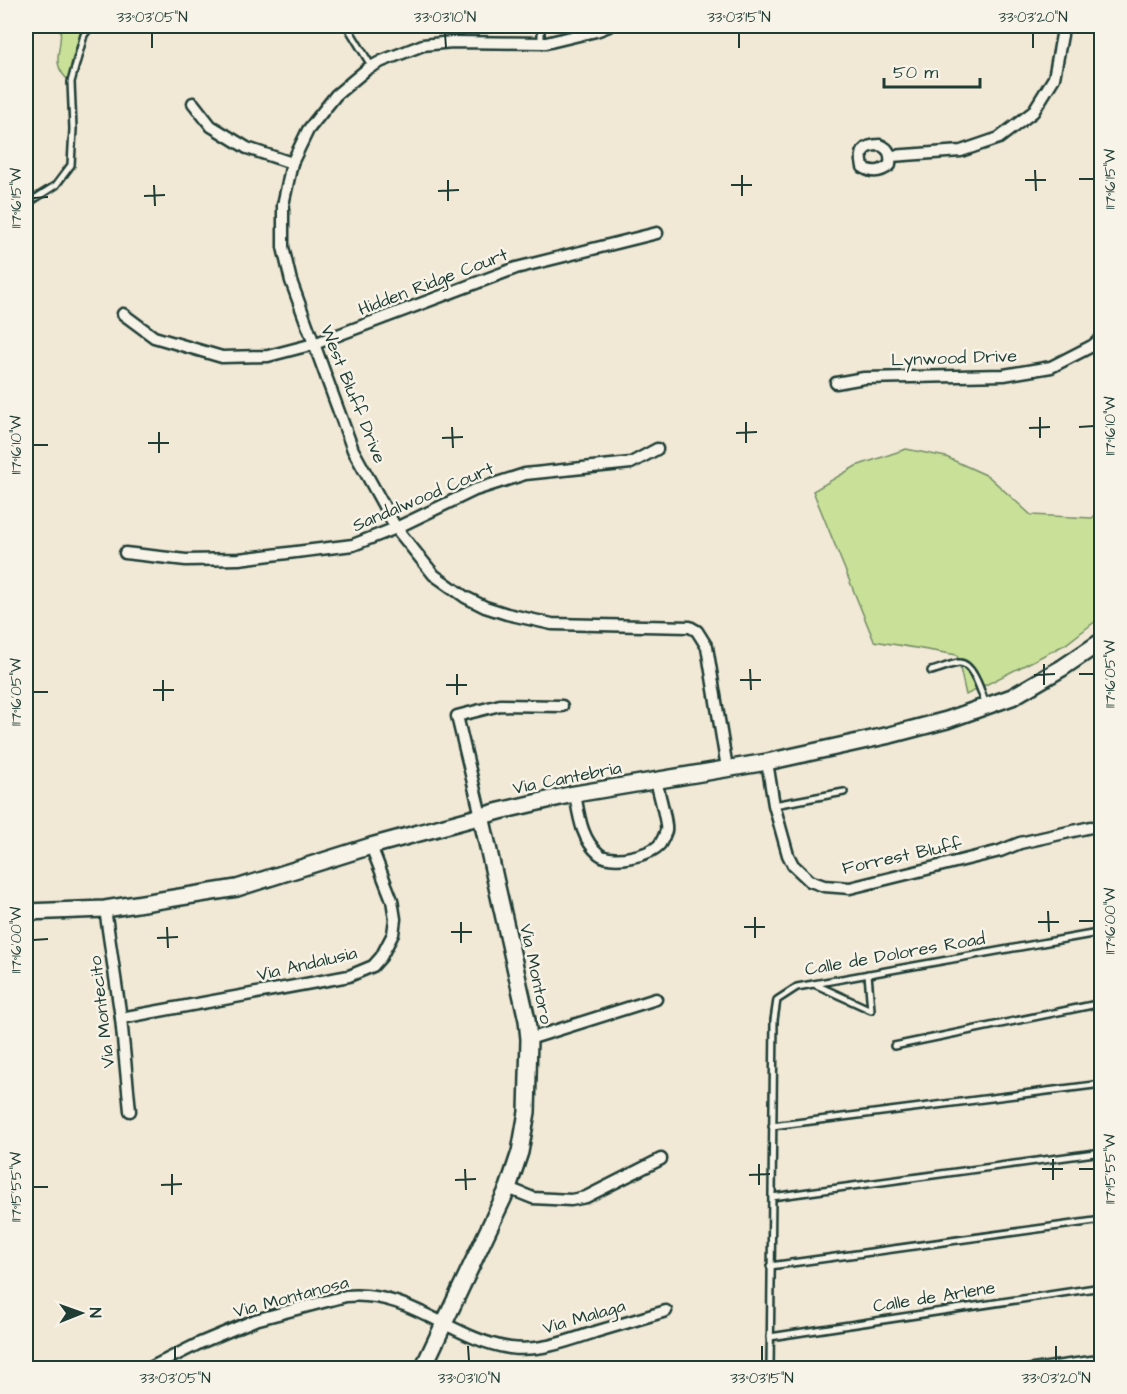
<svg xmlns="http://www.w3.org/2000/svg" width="1127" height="1394" viewBox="0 0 1127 1394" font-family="'Architects Daughter',sans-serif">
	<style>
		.green { fill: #c8e097; stroke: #748e66; stroke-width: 1.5 }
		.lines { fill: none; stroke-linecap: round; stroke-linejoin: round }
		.lane-casing { stroke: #1f3d34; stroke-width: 10 }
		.street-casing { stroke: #1f3d34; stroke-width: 15 }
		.secondary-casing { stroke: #1f3d34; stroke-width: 20 }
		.lane { stroke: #f7f3e8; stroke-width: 5 }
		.street { stroke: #f7f3e8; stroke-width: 10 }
		.secondary { stroke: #f7f3e8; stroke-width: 15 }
		.ticks { fill: none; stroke: #1f3d34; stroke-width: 2 }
		.labels { text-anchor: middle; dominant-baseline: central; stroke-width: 5; stroke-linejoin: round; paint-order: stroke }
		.street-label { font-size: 18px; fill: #1f3d34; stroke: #f7f3e8 }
		.neatline { fill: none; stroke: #1f3d34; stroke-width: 2 }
		.ticks-label { font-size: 15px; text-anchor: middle; fill: #1f3d34 }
	</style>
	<rect width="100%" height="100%" fill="#f1e8d6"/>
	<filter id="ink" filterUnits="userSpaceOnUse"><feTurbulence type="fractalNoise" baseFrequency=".0167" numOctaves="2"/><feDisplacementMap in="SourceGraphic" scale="12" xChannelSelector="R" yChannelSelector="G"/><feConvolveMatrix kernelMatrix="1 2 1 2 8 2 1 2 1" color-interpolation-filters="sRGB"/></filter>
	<g filter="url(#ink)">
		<g class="green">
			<path d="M60 26H87C77 42 70 61 69 81 48 62 64 49 60 26Z"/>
			<polygon points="906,449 946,457 988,476 1031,515 1092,518 1101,510 1101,617 1066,644 966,695 957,655 874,641 813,491 856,466"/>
		</g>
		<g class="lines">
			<defs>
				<g id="lane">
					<polyline points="347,26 372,67"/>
					<polyline points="541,43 541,26"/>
					<polyline points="26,208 28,203 56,185 71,165 73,129 71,82 84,35 91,26"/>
					<path d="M931 671C940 669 950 664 959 663 973 662 982 694 986 705"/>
					<polyline points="774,805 844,792"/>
					<polyline points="814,984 871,1010 868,974"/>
					<polyline points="894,1046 1102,1003"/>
					<polyline points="772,1126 1102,1084"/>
					<polyline points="772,1197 1102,1152"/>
					<polyline points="770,1266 1102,1220"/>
					<polyline points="770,1337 1102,1287"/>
					<polyline points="770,1368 774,1020 777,1000 797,987 1092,934 1102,938"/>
					<polyline points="1029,1368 1102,1358"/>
				</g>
				<g id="street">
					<polyline points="609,26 596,31 546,43 452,42 423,45 382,61 367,69 336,95 308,130 292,163 283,205 283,247 291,281 353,450 396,528 434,575 465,597 485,607 507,614 552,624 690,627 697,631 707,647 727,768"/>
					<polyline points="193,103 211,126 247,148 292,163"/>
					<path d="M880 145C890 149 891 155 890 165 881 172 873 174 863 167 859 151 864 145 880 145Z"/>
					<polyline points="891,156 961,151 999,138 1033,112 1054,78 1062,35 1061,26"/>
					<polyline points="123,314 154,337 222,357 268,356 314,344 516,268 657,233"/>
					<polyline points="836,383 864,378 1004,375 1051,367 1092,346 1102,338"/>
					<polyline points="125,553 186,560 239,559 353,545 396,528 475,490 525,474 631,463 657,449"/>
					<polyline points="767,762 774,805 788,855 793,865 810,881 824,886 850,888 1000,851 1020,843 1091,827"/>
					<path d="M575 794C579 815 581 839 599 854 611 864 650 856 660 844 662 841 665 834 666 831 668 823 658 791 656 780"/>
					<polyline points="481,816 457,716 500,705 562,706"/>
					<polyline points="105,909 121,1018 130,1111"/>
					<polyline points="121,1018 349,976 373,966 381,957 393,934 395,919 392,900 371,846"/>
					<polyline points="529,1039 656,999"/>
					<polyline points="508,1188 533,1198 571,1200 586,1197 661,1159"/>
					<path d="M150 1368 200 1343 255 1320 346 1296C410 1290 451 1339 510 1348 539 1352 568 1341 595 1332 619 1325 642 1318 666 1311"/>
				</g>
				<g id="secondary">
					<polyline points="26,912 105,909 237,888 371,846 500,811 569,795 767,762 890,735 947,720 1012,697 1062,668 1102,641"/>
					<polyline points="423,1368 508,1188 520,1152 527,1112 529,1039 527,1020 481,816"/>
				</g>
			</defs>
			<use href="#lane" class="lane-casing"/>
			<use href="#street" class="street-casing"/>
			<use href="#secondary" class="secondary-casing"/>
			<use href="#lane" class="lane"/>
			<use href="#street" class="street"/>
			<use href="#secondary" class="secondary"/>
		</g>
	</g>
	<path class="ticks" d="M152 33V48M445 33 446 48M739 33V48M1033 33V48M1035 170 1036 191M742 175V196M1079 179H1094M448 180V201M1025 180H1046M154 185 155 206M731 185H752M438 191 459 190M144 196 165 195M33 198 48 197M1040 417V438M746 422V443M452 427 453 448M1079 427 1094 426M1029 428 1050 427M159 432V453M736 433 757 432M442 438 463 437M148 443H169M33 445H48M1044 664V685M750 669 751 690M457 674V695M1079 674H1094M1034 675 1055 674M163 680V701M740 680H761M446 685H467M153 690H174M33 692H48M1048 911 1049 932M755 917V938M1079 921H1094M461 922V943M1038 922H1059M167 927 168 948M744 927H765M451 932H472M157 938 178 937M33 940 48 939M1053 1159V1180M759 1164V1185M465 1169 466 1190M1042 1169H1063M1079 1169H1094M172 1174V1195M749 1175 770 1174M455 1180 476 1179M161 1185 182 1184M33 1187H48M175 1346V1361M468 1346 469 1361M762 1346V1361M1056 1346V1361"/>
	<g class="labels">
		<g class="street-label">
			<text transform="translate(433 282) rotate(-21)">Hidden Ridge Court</text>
			<text transform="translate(954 358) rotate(-2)">Lynwood Drive</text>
			<text transform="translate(353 394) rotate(68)">West Bluff Drive</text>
			<text transform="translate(423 497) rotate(-23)">Sandalwood Court</text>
			<text transform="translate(567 778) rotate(-11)">Via Cantebria</text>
			<text transform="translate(902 856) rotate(-12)">Forrest Bluff</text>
			<text transform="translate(895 954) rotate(-10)">Calle de Dolores Road</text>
			<text transform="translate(307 964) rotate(-13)">Via Andalusia</text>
			<text transform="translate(536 974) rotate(78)">Via Montoro</text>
			<text transform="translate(102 1012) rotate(-97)">Via Montecito</text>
			<text transform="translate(291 1297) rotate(-15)">Via Montanosa</text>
			<text transform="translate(934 1297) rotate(-9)">Calle de Arlene</text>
			<text transform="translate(584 1317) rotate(-16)">Via Malaga</text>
		</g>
	</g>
	<rect width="1127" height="1394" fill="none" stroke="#f7f3e8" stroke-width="66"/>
	<g transform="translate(81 1313) rotate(89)" stroke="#f7f3e8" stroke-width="4.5" paint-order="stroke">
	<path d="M0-4.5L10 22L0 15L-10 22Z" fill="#1f3d34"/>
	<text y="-9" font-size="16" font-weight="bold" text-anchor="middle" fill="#1f3d34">N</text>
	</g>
	<path d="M884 78v9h96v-9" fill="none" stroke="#1f3d34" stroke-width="3"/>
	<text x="893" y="78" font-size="18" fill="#1f3d34" stroke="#f7f3e8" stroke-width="4.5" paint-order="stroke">50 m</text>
	<rect x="33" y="33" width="1061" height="1328" class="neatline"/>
	<g class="ticks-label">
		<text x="152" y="22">33°03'05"N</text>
		<text x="445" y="22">33°03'10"N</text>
		<text x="739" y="22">33°03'15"N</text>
		<text x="1033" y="22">33°03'20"N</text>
		<text transform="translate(1110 179) rotate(-90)" y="5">117°16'15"W</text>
		<text transform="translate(16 198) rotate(-90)" y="5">117°16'15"W</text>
		<text transform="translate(1110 426) rotate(-90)" y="5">117°16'10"W</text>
		<text transform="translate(16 445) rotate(-90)" y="5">117°16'10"W</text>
		<text transform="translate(1110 674) rotate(-90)" y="5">117°16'05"W</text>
		<text transform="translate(16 692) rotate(-90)" y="5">117°16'05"W</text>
		<text transform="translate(1110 921) rotate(-90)" y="5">117°16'00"W</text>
		<text transform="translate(16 940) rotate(-90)" y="5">117°16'00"W</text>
		<text transform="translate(1110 1169) rotate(-90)" y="5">117°15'55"W</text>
		<text transform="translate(16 1187) rotate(-90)" y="5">117°15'55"W</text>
		<text x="175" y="1383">33°03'05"N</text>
		<text x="469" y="1383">33°03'10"N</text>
		<text x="762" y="1383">33°03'15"N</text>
		<text x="1056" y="1383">33°03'20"N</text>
	</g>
</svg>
